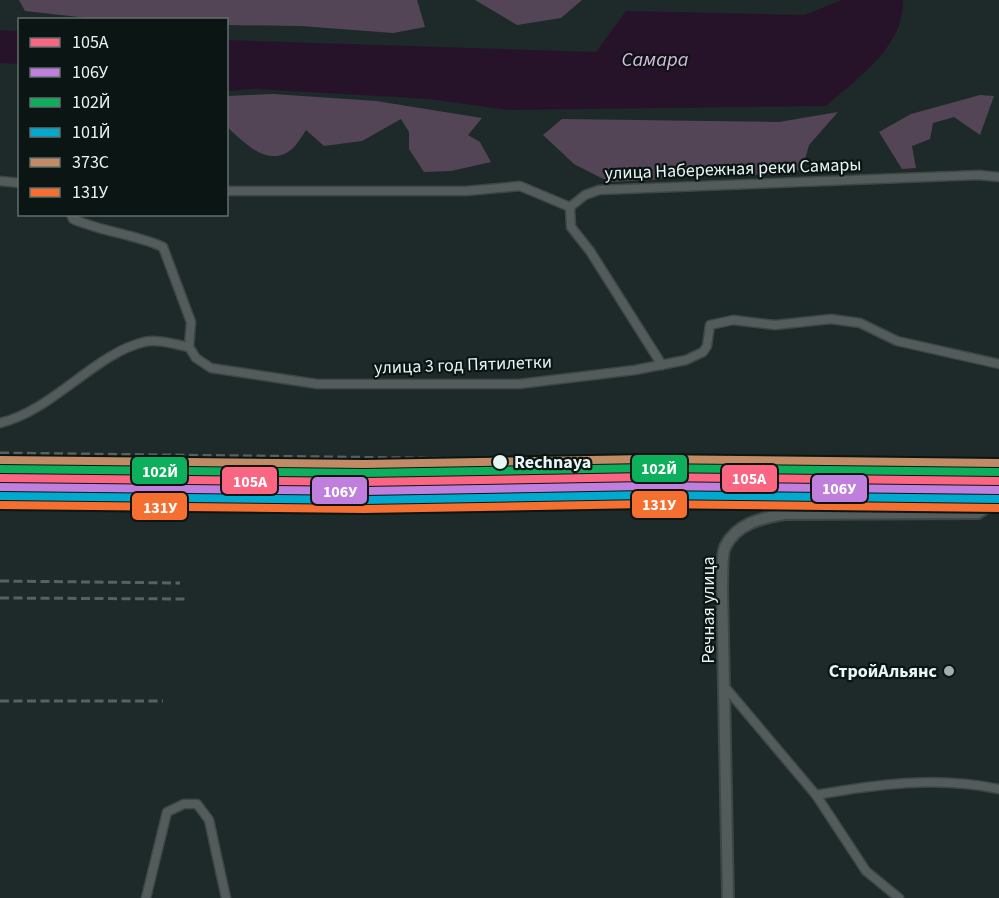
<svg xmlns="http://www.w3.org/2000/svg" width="999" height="898" viewBox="0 0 999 898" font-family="'Source Sans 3',sans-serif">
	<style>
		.green { fill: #544556 }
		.water { fill: #271329 }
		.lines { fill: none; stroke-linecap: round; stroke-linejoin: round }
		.street-casing { stroke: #3d4746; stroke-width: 11 }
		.secondary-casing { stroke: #3d4746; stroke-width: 14 }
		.street { stroke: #535c5b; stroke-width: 8 }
		.secondary { stroke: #535c5b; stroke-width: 10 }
		.rail { stroke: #586060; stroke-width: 3; stroke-dasharray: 9 4.5; stroke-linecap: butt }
		.rail-1-casing { stroke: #0b1514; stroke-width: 12 }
		.rail-2-casing { stroke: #0b1514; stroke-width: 12 }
		.rail-3-casing { stroke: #0b1514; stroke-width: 12 }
		.rail-4-casing { stroke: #0b1514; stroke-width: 12 }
		.rail-5-casing { stroke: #0b1514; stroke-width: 12 }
		.rail-6-casing { stroke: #0b1514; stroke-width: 12 }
		.rail-1 { stroke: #fa6682; stroke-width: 8 }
		.rail-2 { stroke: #c07fdc; stroke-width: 8 }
		.rail-3 { stroke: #0daf5c; stroke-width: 8 }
		.rail-4 { stroke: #00a9ce; stroke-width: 8 }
		.rail-5 { stroke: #c18c65; stroke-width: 8 }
		.rail-6 { stroke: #f46f30; stroke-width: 8 }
		.stop-dot { fill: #e7f5f4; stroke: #0b1514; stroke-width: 2 }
		.poi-dot { fill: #a0aead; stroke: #0b1514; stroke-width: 2 }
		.labels { text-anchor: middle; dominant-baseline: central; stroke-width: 4.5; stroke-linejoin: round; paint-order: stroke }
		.street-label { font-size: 18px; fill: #e7f5f4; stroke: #0b1514 }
		.stop-label { font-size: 18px; font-weight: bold; fill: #e7f5f4; stroke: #0b1514; text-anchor: start }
		.poi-label { font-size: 18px; font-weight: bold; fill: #e7f5f4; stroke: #0b1514; text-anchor: end }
		.water-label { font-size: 20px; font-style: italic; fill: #e6b6e7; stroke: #0b1514 }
		.line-badge { stroke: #0b1514; stroke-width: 2 }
		.badge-label { font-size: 16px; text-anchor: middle; font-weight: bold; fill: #fff }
	</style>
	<rect width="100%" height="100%" fill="#1d2a29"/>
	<g class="green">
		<polygon points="19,0 417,0 425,27 393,33 301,26 227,25 226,20 105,20 25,11"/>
		<polygon points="475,0 582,0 561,18 517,25"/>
		<path d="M273 94 376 101 482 118 468 135 480 142 491 162 451 171 424 172 409 149V132L401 119 362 141 324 146 306 130C302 136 297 145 292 149 268 169 244 142 227 127V96Z"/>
		<polygon points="980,95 994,96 980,135 954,117 933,123 930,139 912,146 916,168 902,169 879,132 911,114"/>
		<polygon points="838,112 809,145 802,170 746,176 712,172 651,180 609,182 574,164 543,135 562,119 779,122"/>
	</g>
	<g class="water">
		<path d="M842 0H903C904 47 858 78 826 106L508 110 429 99 255 89 227 91V40L596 52 626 11 804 15Z"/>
		<polygon points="0,30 19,31 19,64 0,63"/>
	</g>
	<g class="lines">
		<defs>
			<g id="street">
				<polyline points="0,181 20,183"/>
				<polyline points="226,191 466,191 520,186 570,207 585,195 599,190 979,175 999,177"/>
				<polyline points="570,207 571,227 590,251 662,365"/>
				<path d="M71 214 73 219C102 232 135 234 163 247L191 322 189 347"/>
				<path d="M0 423C52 411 96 353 144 342 159 339 174 344 189 347L196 358 211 368 317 384H519L635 370 686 360 703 352 707 346 710 325 733 320 775 325 831 319 860 323 897 341 999 364"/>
				<polyline points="725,687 816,795 866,871 899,898"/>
				<path d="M816 795C878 784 937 776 999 789"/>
				<polyline points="146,898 167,812 184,804 197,804 209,820 226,898"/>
			</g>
			<path id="secondary" d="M728 898 722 585C723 574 721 557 725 547 736 524 761 518 784 514L978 513 994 502 999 490"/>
		</defs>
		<use href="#street" class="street-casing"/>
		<use href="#secondary" class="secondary-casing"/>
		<use href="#street" class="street"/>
		<use href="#secondary" class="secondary"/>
		<g class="rail">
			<polyline points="0,453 999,465"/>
			<polyline points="710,492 999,495"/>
			<path d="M0 494C241 497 483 506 723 484"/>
			<polyline points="0,581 180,583"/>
			<polyline points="0,598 186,599"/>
			<polyline points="0,701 163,701"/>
		</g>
		<defs>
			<polyline id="rail-1" points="0,478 364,482 646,477 999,481"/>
			<polyline id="rail-2" points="0,487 364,491 646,486 999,490"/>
			<polyline id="rail-3" points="0,469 364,473 646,468 999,472"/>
			<polyline id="rail-4" points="0,496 364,500 646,495 999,499"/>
			<polyline id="rail-5" points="0,460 364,464 646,459 999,463"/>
			<polyline id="rail-6" points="0,505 364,509 646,504 999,508"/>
		</defs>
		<use href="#rail-1" class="rail-1-casing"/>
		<use href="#rail-2" class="rail-2-casing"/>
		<use href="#rail-3" class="rail-3-casing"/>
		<use href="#rail-4" class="rail-4-casing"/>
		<use href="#rail-5" class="rail-5-casing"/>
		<use href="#rail-6" class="rail-6-casing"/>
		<use href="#rail-1" class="rail-1"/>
		<use href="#rail-2" class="rail-2"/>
		<use href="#rail-3" class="rail-3"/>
		<use href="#rail-4" class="rail-4"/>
		<use href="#rail-5" class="rail-5"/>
		<use href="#rail-6" class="rail-6"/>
	</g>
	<circle class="stop-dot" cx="500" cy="462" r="8"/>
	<circle class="poi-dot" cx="949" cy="671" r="6"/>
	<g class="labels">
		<g class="street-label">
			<text transform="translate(733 169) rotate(-2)">улица Набережная реки Самары</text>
			<text transform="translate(463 365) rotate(-2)">улица 3 год Пятилетки</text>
			<text transform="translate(708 610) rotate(-90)">Речная улица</text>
		</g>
		<g class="stop-label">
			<text x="514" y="462">Rechnaya</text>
		</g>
		<g class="poi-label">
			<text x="937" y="671">СтройАльянс</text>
		</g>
		<g class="water-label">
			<text x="655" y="60">Самара</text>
		</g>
	</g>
	<g class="line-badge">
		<rect x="631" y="454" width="57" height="29" rx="6" fill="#0daf5c"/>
		<rect x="131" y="456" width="57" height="29" rx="6" fill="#0daf5c"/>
		<rect x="721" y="464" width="57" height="29" rx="6" fill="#fa6682"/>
		<rect x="221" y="466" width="57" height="29" rx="6" fill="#fa6682"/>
		<rect x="811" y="474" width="57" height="29" rx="6" fill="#c07fdc"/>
		<rect x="311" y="476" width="57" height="29" rx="6" fill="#c07fdc"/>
		<rect x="631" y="490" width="57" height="29" rx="6" fill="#f46f30"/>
		<rect x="131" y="492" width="57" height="29" rx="6" fill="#f46f30"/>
	</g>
	<g class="badge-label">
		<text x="659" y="474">102Й</text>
		<text x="160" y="477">102Й</text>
		<text x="749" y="484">105А</text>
		<text x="250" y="487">105А</text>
		<text x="839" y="494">106У</text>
		<text x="340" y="497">106У</text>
		<text x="659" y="510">131У</text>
		<text x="160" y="513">131У</text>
	</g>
	<rect x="18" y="18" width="210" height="198" fill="#0b1514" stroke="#636f6e" stroke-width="1.5"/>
	<rect x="30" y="38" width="30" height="9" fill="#fa6682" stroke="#636f6e" stroke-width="1.5"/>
	<text x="72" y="48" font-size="18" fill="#e7f5f4">105А</text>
	<rect x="30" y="68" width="30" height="9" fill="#c07fdc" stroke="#636f6e" stroke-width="1.5"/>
	<text x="72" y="78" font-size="18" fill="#e7f5f4">106У</text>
	<rect x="30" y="98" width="30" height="9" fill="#0daf5c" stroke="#636f6e" stroke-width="1.5"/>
	<text x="72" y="108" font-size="18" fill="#e7f5f4">102Й</text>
	<rect x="30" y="128" width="30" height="9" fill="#00a9ce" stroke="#636f6e" stroke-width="1.5"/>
	<text x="72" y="138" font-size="18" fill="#e7f5f4">101Й</text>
	<rect x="30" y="158" width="30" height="9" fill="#c18c65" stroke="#636f6e" stroke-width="1.5"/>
	<text x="72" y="168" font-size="18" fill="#e7f5f4">373C</text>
	<rect x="30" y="188" width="30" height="9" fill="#f46f30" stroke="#636f6e" stroke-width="1.5"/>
	<text x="72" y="198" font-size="18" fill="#e7f5f4">131У</text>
</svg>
